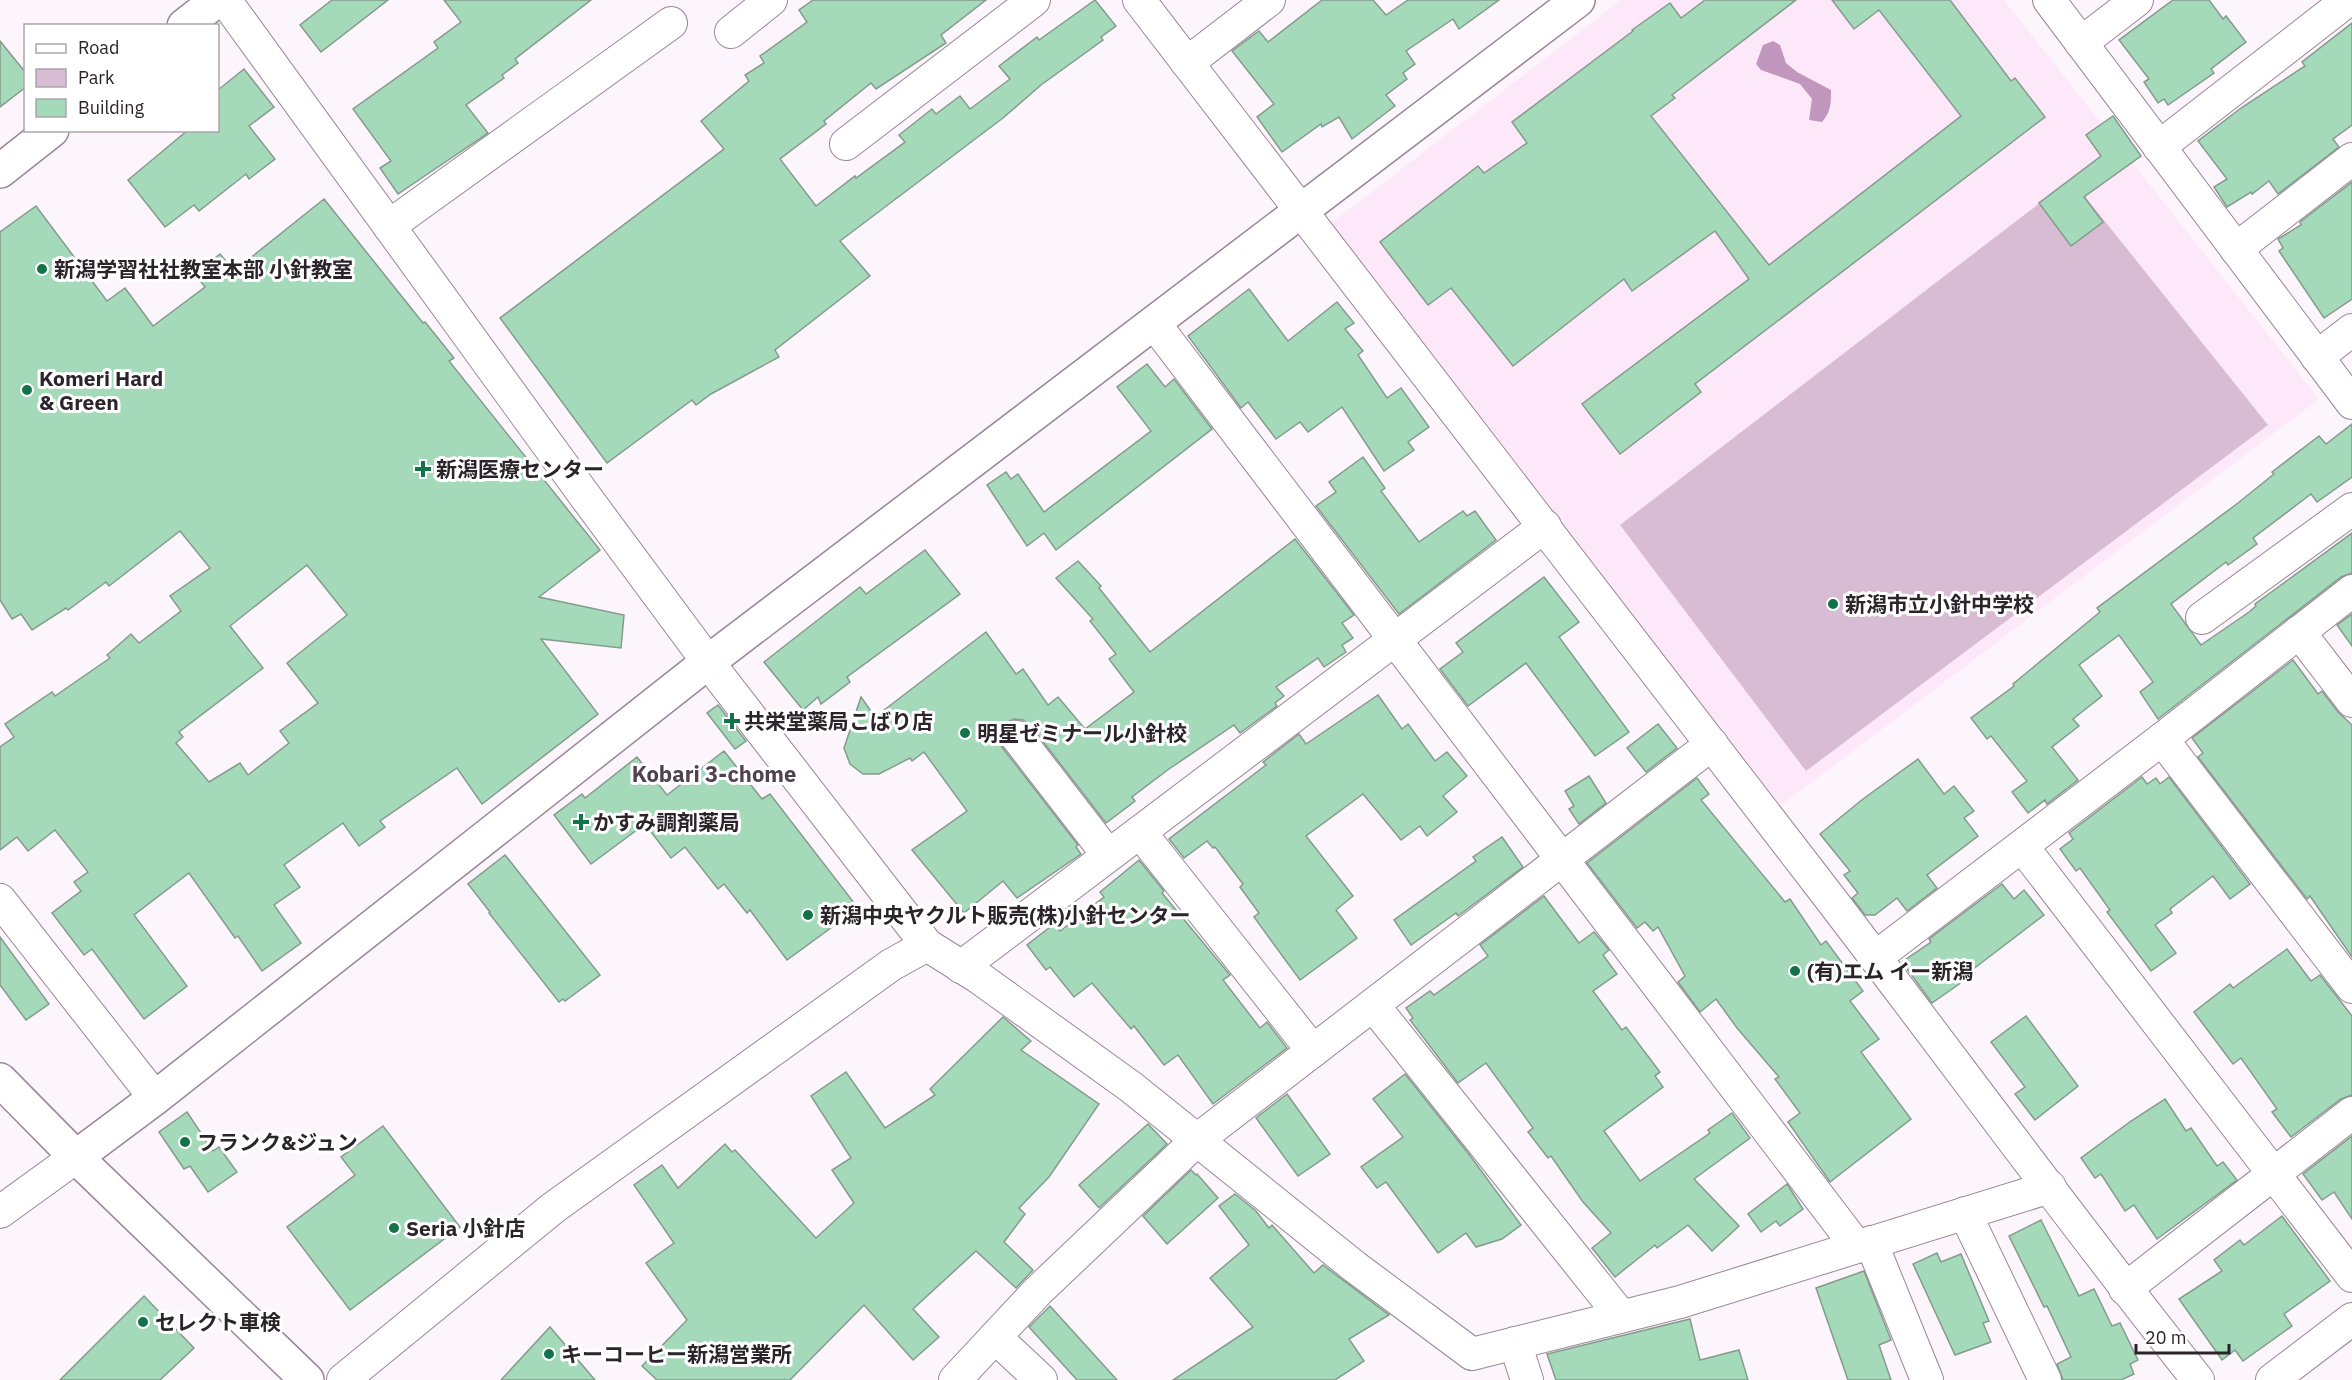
<svg xmlns="http://www.w3.org/2000/svg" width="2352" height="1380" viewBox="0 0 2352 1380" font-family="'IBM Plex Sans','Noto Sans JP',sans-serif">
	<style>
		.built { fill: #fde8fa }
		.green { fill: #d7bcd3 }
		.water { fill: #c297bd }
		.building { fill: #a4daba; stroke: #859b8d; stroke-width: 1.5; fill-rule: evenodd }
		.lines { fill: none; stroke-linecap: round; stroke-linejoin: round }
		.street-casing { stroke: #998696; stroke-width: 34 }
		.secondary-casing { stroke: #998696; stroke-width: 36 }
		.street { stroke: #fff; stroke-width: 32 }
		.secondary { stroke: #fff; stroke-width: 33 }
		.poi-dot { fill: #127249; stroke: #fff; stroke-width: 2 }
		.labels { text-anchor: middle; dominant-baseline: central; stroke-width: 6; stroke-linejoin: round; paint-order: stroke }
		.poi-label { font-size: 21px; font-weight: bold; fill: #2b242a; stroke: #fff; text-anchor: start }
		.neighbourhood-label { font-size: 22px; font-weight: bold; fill: #51414f; stroke: #fff }
	</style>
	<rect width="100%" height="100%" fill="#fdf5fc"/>
	<polygon class="built" points="1621,0 2004,0 2319,399 1775,810 1330,224"/>
	<polygon class="green" points="2071,179 2268,425 1806,771 1620,525"/>
	<path class="water" d="M1773 41 1780 45 1786 63 1797 72 1831 90C1831 103 1831 112 1822 122L1809 120 1812 99 1800 84 1761 70 1756 64 1763 45Z"/>
	<g class="building">
		<polygon points="332,0 388,0 321,52 300,25"/>
		<polygon points="444,0 591,0 515,59 518,63 502,75 504,78 466,105 488,133 398,194 380,168 391,161 353,109 438,48 434,42 461,22"/>
		<polygon points="813,0 986,0 941,35 946,43 876,89 871,83 824,121 826,124 780,159 816,206 855,176 856,178 905,142 899,135 932,109 936,114 960,96 970,109 1010,79 999,66 1037,37 1039,40 1095,0 1116,26 1101,37 1103,40 1041,85 1003,118 840,241 870,276 775,350 779,357 711,394 696,405 692,400 607,463 500,318 724,149 701,121 749,81 745,75 764,63 760,56 807,22 799,10"/>
		<polygon points="1322,0 1373,0 1386,15 1408,0 1499,0 1459,29 1453,19 1406,51 1415,64 1403,73 1407,79 1386,95 1395,106 1352,139 1339,117 1322,127 1321,124 1282,152 1257,117 1274,104 1232,51 1259,31 1268,42"/>
		<polygon points="1705,0 1796,0 1672,95 1675,98 1651,116 1769,265 1961,116 1879,10 1854,29 1832,0 1950,0 2011,81 2015,78 2045,117 1695,384 1701,392 1620,454 1582,404 1749,279 1715,231 1632,291 1624,279 1513,366 1451,288 1428,305 1380,242 1478,166 1484,173 1527,143 1512,122 1633,31 1632,30 1670,3 1681,18"/>
		<polygon points="2173,0 2209,0 2223,19 2226,16 2246,42 2211,69 2214,73 2168,105 2164,99 2158,103 2144,82 2149,79 2119,40"/>
		<polygon points="2352,23 2352,125 2333,139 2339,147 2278,194 2269,181 2252,194 2251,192 2227,207 2214,187 2227,179 2198,141 2241,108 2305,66 2302,62"/>
		<polygon points="0,41 26,73 26,87 0,107"/>
		<polygon points="244,69 274,107 249,126 275,159 249,179 246,174 199,211 194,205 165,227 128,180 188,130 218,130 218,90"/>
		<polygon points="2113,116 2141,156 2084,197 2103,222 2071,246 2039,203 2101,156 2086,135"/>
		<polygon points="2352,182 2352,299 2324,318 2279,251 2283,248 2278,239 2301,225 2300,222"/>
		<path d="M324 199 423 323 425 322 454 358 449 361 600 550 539 597 624 615 621 648 541 639 598 714 482 804 457 768 380 821 385 827 359 846 343 823 284 865 300 887 274 905 301 943 262 971 238 936 235 938 189 873 134 915 187 986 144 1019 92 949 84 955 52 913 81 891 74 882 88 872 55 830 28 851 17 837 0 850V747L14 737 5 724 52 692 55 696 110 658 107 655 131 634 139 643 181 611 170 596 210 568 180 531 109 586 106 582 68 610 66 608 32 630 21 614 12 619 0 600V232L36 206 107 301 125 288 153 326 205 287 195 274 220 254 234 271ZM307 565 347 615 287 663 318 703 280 731 289 743 248 775 240 763 209 782 176 743 183 737 179 732 263 668 230 626Z"/>
		<polygon points="1249,289 1288,341 1337,302 1354,323 1345,329 1363,351 1358,355 1387,398 1401,388 1429,427 1408,442 1414,450 1384,471 1342,407 1308,432 1300,422 1276,439 1248,402 1241,408 1188,336"/>
		<polygon points="1147,364 1165,387 1174,379 1212,429 1056,550 1044,533 1027,546 987,485 1006,472 1011,479 1018,474 1044,512 1151,431 1117,387"/>
		<polygon points="2352,424 2352,477 2317,502 2311,494 2253,538 2257,544 2228,565 2226,562 2171,604 2201,645 2249,612 2256,606 2255,604 2352,533 2352,573 2341,577 2158,719 2140,692 2153,682 2119,635 2079,665 2102,696 2073,719 2079,726 2052,747 2078,780 2047,804 2045,800 2028,813 2012,792 2027,781 1991,736 1987,739 1971,718 2014,686 2013,684 2100,612 2097,608 2238,503 2274,474 2272,472 2319,436 2326,444"/>
		<polygon points="1363,457 1385,488 1381,491 1419,542 1463,511 1467,516 1475,511 1496,540 1399,614 1316,506 1336,492 1329,482"/>
		<polygon points="1295,539 1354,615 1342,623 1353,638 1342,645 1346,652 1324,667 1318,658 1276,687 1284,696 1275,703 1277,706 1240,733 1234,725 1169,769 1132,797 1135,801 1106,823 1031,726 1023,720 1014,719 1007,722 1000,731 999,740 1002,747 1078,845 1076,847 1081,854 1017,898 1003,881 964,913 912,850 967,811 924,752 912,761 910,758 879,774 863,774 850,764 844,748 861,697 875,717 986,632 1016,674 1023,669 1048,705 1058,697 1085,729 1134,692 1109,659 1116,654 1090,621 1093,619 1056,578 1078,561 1101,586 1099,588 1150,652"/>
		<polygon points="925,550 960,594 847,677 850,682 821,704 818,697 803,710 764,662 860,587 866,594"/>
		<polygon points="1544,577 1579,622 1559,637 1629,732 1595,756 1526,663 1468,706 1440,669 1463,652 1456,643"/>
		<polygon points="2352,614 2352,646 2337,625"/>
		<polygon points="2293,660 2318,694 2322,691 2338,712 2352,725 2352,957 2310,896 2307,899 2198,757 2203,753 2192,738"/>
		<polygon points="1378,695 1402,729 1408,724 1435,761 1447,752 1467,776 1443,796 1457,812 1427,836 1420,826 1401,840 1363,794 1306,836 1353,896 1336,910 1357,938 1300,980 1254,917 1259,913 1240,887 1243,884 1215,847 1213,848 1207,841 1184,858 1169,839 1266,765 1263,762 1299,734 1306,744"/>
		<polygon points="718,705 746,741 735,749 707,713"/>
		<polygon points="1658,724 1677,748 1646,772 1627,748"/>
		<polygon points="724,751 762,799 770,794 858,908 787,960 750,910 747,913 724,884 718,889 685,847 671,858 645,824 591,864 554,815 582,794 585,798 637,757 667,795"/>
		<polygon points="1918,759 1944,794 1954,786 1974,811 1964,818 1978,836 1927,875 1937,888 1907,911 1897,898 1875,915 1865,915 1852,898 1858,893 1844,875 1850,871 1820,834 1863,799"/>
		<polygon points="1589,776 1606,803 1579,824 1569,809 1574,806 1565,791"/>
		<polygon points="2142,777 2147,784 2156,778 2160,784 2169,777 2250,884 2230,899 2213,876 2170,909 2172,913 2155,925 2176,953 2151,971 2107,912 2110,910 2080,868 2076,871 2060,849 2073,839 2069,833"/>
		<polygon points="1697,778 1709,794 1701,800 1785,902 1790,899 1821,945 1826,941 1863,991 1850,1001 1879,1039 1861,1052 1911,1119 1830,1182 1788,1122 1800,1113 1775,1079 1779,1077 1737,1028 1716,999 1700,1012 1678,982 1685,976 1658,927 1653,931 1645,922 1637,928 1587,863"/>
		<polygon points="1502,837 1523,867 1458,916 1456,913 1411,945 1394,920 1476,861 1473,857"/>
		<polygon points="505,855 600,975 565,1001 563,999 559,1002 489,913 490,912 468,884"/>
		<polygon points="1139,860 1164,891 1162,893 1230,975 1223,980 1260,1028 1267,1022 1287,1048 1213,1104 1178,1055 1164,1065 1134,1026 1131,1029 1092,983 1074,997 1050,967 1046,970 1027,945 1054,924 1060,931 1104,897 1100,892"/>
		<polygon points="2002,884 2014,899 2024,890 2044,915 1972,970 1975,973 1932,1003 1902,962 1931,942 1929,939"/>
		<polygon points="1544,896 1579,943 1594,932 1609,950 1603,955 1617,974 1593,991 1622,1030 1626,1027 1660,1072 1655,1076 1663,1087 1604,1131 1640,1181 1710,1133 1708,1130 1732,1113 1750,1138 1694,1179 1739,1226 1712,1251 1688,1225 1657,1248 1655,1245 1615,1277 1592,1248 1611,1233 1583,1202 1551,1156 1548,1158 1528,1132 1533,1128 1486,1063 1458,1083 1410,1020 1413,1018 1406,1008 1430,991 1434,995 1488,956 1480,945"/>
		<polygon points="0,937 49,1004 26,1020 0,985"/>
		<polygon points="2287,949 2311,981 2320,975 2352,1016 2352,1095 2341,1099 2291,1137 2272,1112 2277,1109 2241,1058 2233,1064 2194,1012 2230,984 2233,988"/>
		<polygon points="2026,1016 2078,1086 2035,1120 2015,1094 2025,1087 1991,1042"/>
		<polygon points="1003,1017 1031,1041 1021,1050 1099,1104 1049,1177 1019,1208 1025,1214 1004,1242 1033,1270 1016,1288 976,1251 913,1309 939,1337 913,1360 864,1305 790,1380 657,1380 642,1366 687,1320 646,1263 674,1243 634,1185 662,1165 678,1188 725,1144 732,1152 735,1150 816,1238 854,1203 832,1170 851,1158 811,1096 846,1072 885,1128 935,1095 930,1089"/>
		<polygon points="1405,1074 1468,1153 1521,1225 1502,1239 1476,1247 1466,1233 1438,1253 1386,1182 1377,1188 1361,1167 1403,1137 1373,1099"/>
		<polygon points="1287,1094 1330,1154 1298,1176 1256,1118"/>
		<polygon points="2165,1099 2186,1131 2191,1128 2217,1166 2223,1162 2237,1180 2157,1239 2134,1205 2125,1211 2101,1174 2095,1178 2081,1158 2131,1121"/>
		<polygon points="187,1112 213,1151 219,1147 237,1172 208,1192 190,1166 184,1169 159,1132"/>
		<polygon points="1148,1124 1167,1144 1099,1208 1079,1185"/>
		<polygon points="383,1126 460,1227 350,1310 287,1227 355,1175 341,1157"/>
		<polygon points="2352,1136 2352,1219 2334,1192 2322,1200 2303,1174"/>
		<polygon points="1191,1170 1196,1175 1197,1174 1218,1198 1167,1244 1143,1216"/>
		<polygon points="1787,1184 1803,1209 1780,1226 1776,1221 1761,1232 1748,1214"/>
		<polygon points="1235,1194 1256,1211 1269,1228 1272,1225 1314,1273 1323,1265 1389,1315 1349,1339 1364,1361 1335,1380 1173,1380 1253,1327 1210,1278 1249,1245 1219,1206"/>
		<polygon points="2282,1216 2330,1281 2284,1314 2292,1326 2243,1361 2235,1350 2222,1360 2179,1299 2222,1271 2214,1260 2240,1240 2244,1245"/>
		<polygon points="2041,1220 2079,1296 2094,1289 2112,1326 2120,1323 2138,1360 2130,1364 2134,1374 2121,1380 2063,1380 2057,1364 2071,1357 2047,1306 2044,1307 2009,1236"/>
		<polygon points="1937,1253 1941,1262 1961,1254 1989,1321 1983,1323 1991,1342 1955,1355 1913,1264"/>
		<polygon points="1864,1271 1891,1340 1879,1345 1891,1380 1848,1380 1816,1288"/>
		<polygon points="144,1296 194,1348 160,1380 60,1380"/>
		<polygon points="1050,1306 1117,1380 1077,1380 1029,1327"/>
		<polygon points="1690,1319 1700,1360 1739,1350 1748,1380 1556,1380 1547,1354"/>
		<polygon points="550,1327 595,1380 501,1380"/>
	</g>
	<g class="lines">
		<defs>
			<g id="street">
				<polyline points="225,0 585,496 708,662 927,945 978,977 1131,1087 1355,1267 1472,1354 1680,1302 2050,1187"/>
				<path d="M1139 0C1363 295 1591 586 1816 880 1944 1046 2067 1216 2198 1380"/>
				<polyline points="2049,0 2352,403"/>
				<polyline points="731,32 771,0"/>
				<polyline points="2081,43 2137,0"/>
				<polyline points="1187,63 1269,0"/>
				<polyline points="846,144 1034,0"/>
				<polyline points="2159,147 2348,0"/>
				<polyline points="389,226 671,23"/>
				<polyline points="2236,249 2352,159"/>
				<polyline points="1154,323 1857,1247"/>
				<polyline points="2317,357 2352,330"/>
				<polyline points="2202,618 2352,509"/>
				<polyline points="2299,632 2352,701"/>
				<polyline points="1017,737 1108,855"/>
				<polyline points="2162,739 2352,987"/>
				<polyline points="1140,832 1313,1051"/>
				<polyline points="2022,846 2352,1276"/>
				<polyline points="0,900 155,1098"/>
				<polyline points="1876,957 2162,739 2352,591"/>
				<polyline points="961,967 1545,526"/>
				<polyline points="1373,1005 1621,1316"/>
				<polyline points="0,1212 76,1157"/>
				<polyline points="1965,1213 2045,1380"/>
				<polyline points="1871,1242 1927,1380"/>
				<polyline points="2125,1289 2352,1113"/>
				<polyline points="995,1337 1041,1380"/>
				<polyline points="1515,1343 1527,1380"/>
				<polyline points="343,1380 553,1208 891,965 927,945"/>
				<polyline points="955,1380 1038,1291 1197,1140 1712,744"/>
				<polyline points="2272,1380 2352,1319"/>
			</g>
			<g id="secondary">
				<polyline points="184,26 217,0"/>
				<polyline points="0,171 52,130"/>
				<polyline points="0,1080 76,1157 307,1380"/>
				<polyline points="76,1157 155,1098 708,662 1578,0"/>
			</g>
		</defs>
		<use href="#street" class="street-casing"/>
		<use href="#secondary" class="secondary-casing"/>
		<use href="#street" class="street"/>
		<use href="#secondary" class="secondary"/>
	</g>
	<g class="poi-dot">
		<circle cx="42" cy="269" r="6"/>
		<circle cx="27" cy="390" r="6"/>
		<path d="M420 460h6v6h6v6h-6v6h-6v-6h-6v-6h6z"/>
		<circle cx="1833" cy="604" r="6"/>
		<path d="M729 712h6v6h6v6h-6v6h-6v-6h-6v-6h6z"/>
		<circle cx="965" cy="733" r="6"/>
		<path d="M578 813h6v6h6v6h-6v6h-6v-6h-6v-6h6z"/>
		<circle cx="808" cy="915" r="6"/>
		<circle cx="1795" cy="971" r="6"/>
		<circle cx="185" cy="1142" r="6"/>
		<circle cx="394" cy="1228" r="6"/>
		<circle cx="143" cy="1322" r="6"/>
		<circle cx="549" cy="1354" r="6"/>
	</g>
	<g class="labels">
		<g class="poi-label">
			<text x="54" y="269">新潟学習社社教室本部 小針教室</text>
			<text x="39" y="378">Komeri Hard<tspan x="39" dy="24">&amp; Green</tspan></text>
			<text x="436" y="469">新潟医療センター</text>
			<text x="1845" y="604">新潟市立小針中学校</text>
			<text x="744" y="721">共栄堂薬局こばり店</text>
			<text x="977" y="733">明星ゼミナール小針校</text>
			<text x="593" y="822">かすみ調剤薬局</text>
			<text x="820" y="915">新潟中央ヤクルト販売(株)小針センター</text>
			<text x="1807" y="971">(有)エム イー新潟</text>
			<text x="197" y="1142">フランク&amp;ジュン</text>
			<text x="406" y="1228">Seria 小針店</text>
			<text x="155" y="1322">セレクト車検</text>
			<text x="561" y="1354">キーコーヒー新潟営業所</text>
		</g>
		<g class="neighbourhood-label">
			<text x="714" y="773">Kobari 3-chome</text>
		</g>
	</g>
	<rect x="24" y="24" width="195" height="108" fill="#ffffff" stroke="#aaa7aa" stroke-width="1.5"/>
	<rect x="36" y="44" width="30" height="9" fill="#ffffff" stroke="#aaa7aa" stroke-width="1.5"/>
	<text x="78" y="54" font-size="18" fill="#2b242a">Road</text>
	<rect x="36" y="69" width="30" height="18" fill="#d7bcd3" stroke="#aaa7aa" stroke-width="1.5"/>
	<text x="78" y="84" font-size="18" fill="#2b242a">Park</text>
	<rect x="36" y="99" width="30" height="18" fill="#a4daba" stroke="#aaa7aa" stroke-width="1.5"/>
	<text x="78" y="114" font-size="18" fill="#2b242a">Building</text>
	<path d="M2136 1344v9h93v-9" fill="none" stroke="#2b242a" stroke-width="3"/>
	<text x="2145" y="1344" font-size="18" fill="#2b242a" stroke="#ffffff" stroke-width="4.5" paint-order="stroke">20 m</text>
</svg>
